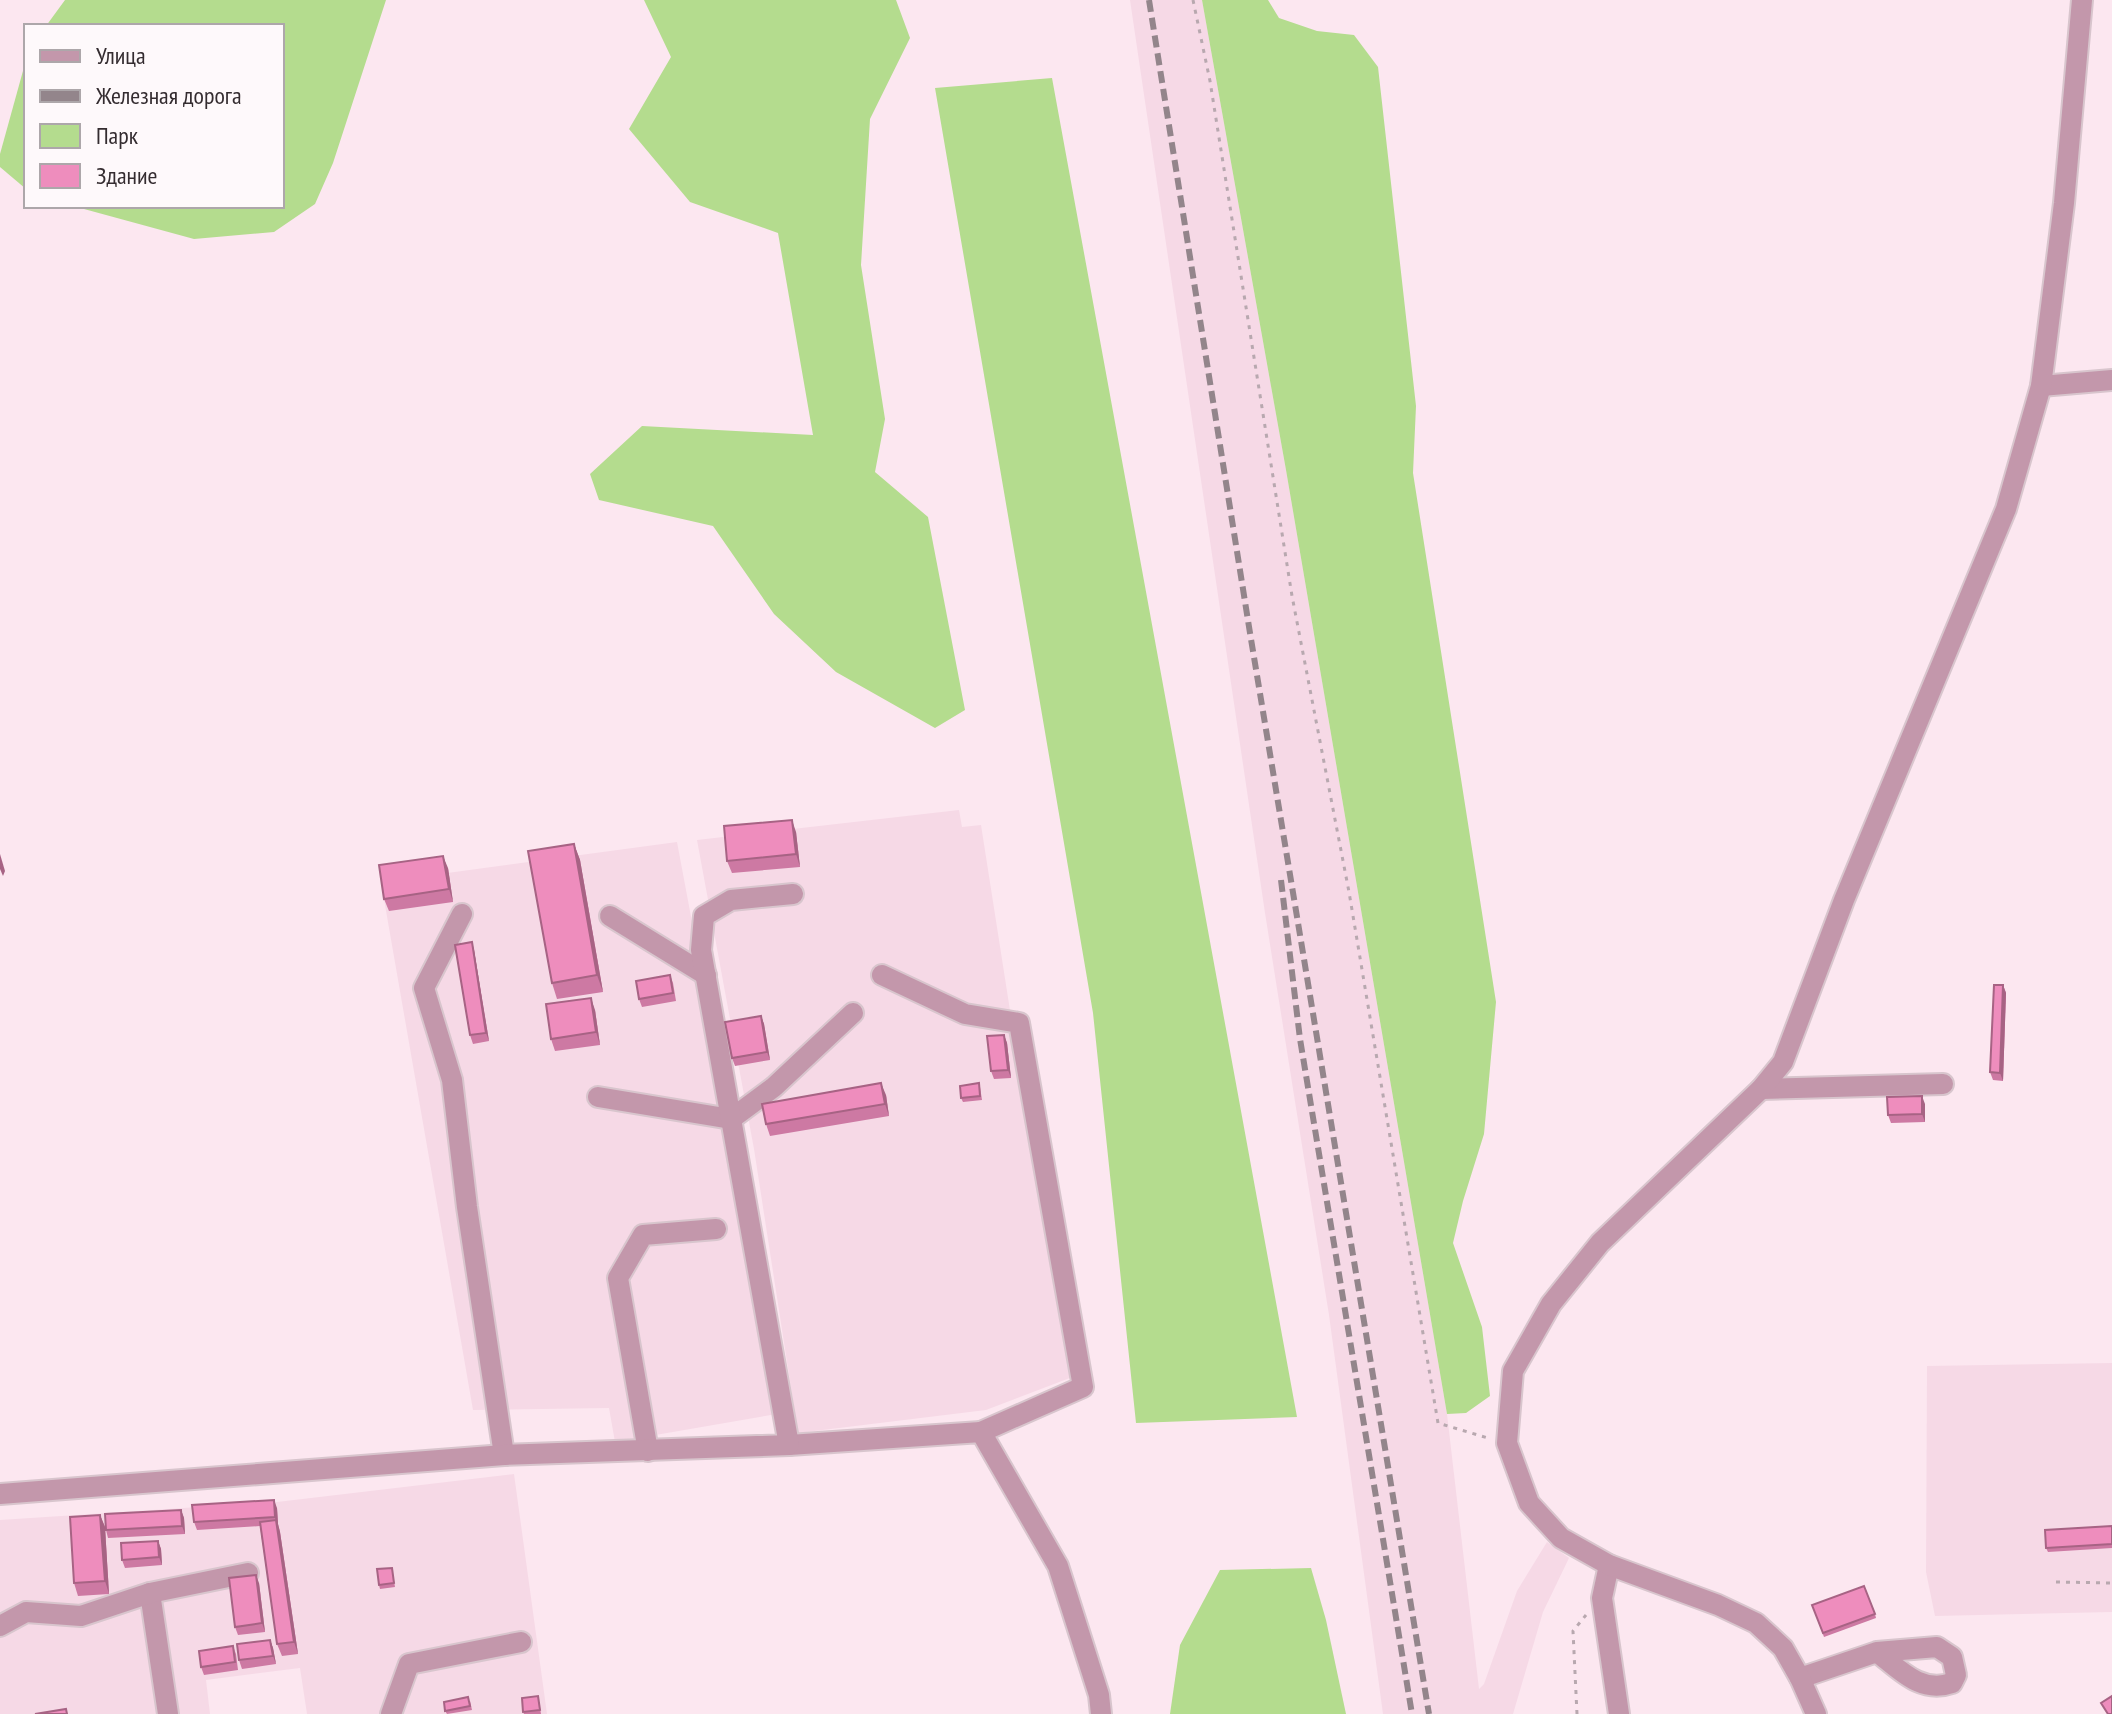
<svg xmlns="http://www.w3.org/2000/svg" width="2112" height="1714" viewBox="0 0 2112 1714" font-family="'PT Sans Narrow',sans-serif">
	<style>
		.built { fill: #f6d9e6 }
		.green { fill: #b4dc8e }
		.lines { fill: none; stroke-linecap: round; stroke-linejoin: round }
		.minor-casing { stroke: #d8c5cd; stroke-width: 24 }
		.path { stroke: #b8a8af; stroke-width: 3; stroke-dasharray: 4 6; stroke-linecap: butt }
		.minor { stroke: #c397ab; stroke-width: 20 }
		.rail { stroke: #93858b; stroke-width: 6; stroke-dasharray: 12 6; stroke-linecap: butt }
		.wall { fill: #cd79a3 }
		.shaded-wall { fill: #a76384 }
		.building { fill: #ee8dbd; stroke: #a76384; stroke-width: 2 }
	</style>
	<rect width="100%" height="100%" fill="#fce7f0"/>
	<g class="built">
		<polygon points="1130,0 1202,0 1286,470 1447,1414 1479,1689 1484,1684 1517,1591 1547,1542 1569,1558 1543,1612 1513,1714 1383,1714 1329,1315 1265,913"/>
		<polygon points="959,810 962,827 981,825 1024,1100 1075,1376 986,1410 798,1433 754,1149 697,840"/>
		<polygon points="677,842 707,1002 777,1414 615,1442 609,1408 473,1410 381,882"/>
		<polygon points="2112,1363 2112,1612 1935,1616 1926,1572 1927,1366"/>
		<polygon points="514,1474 547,1714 307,1714 300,1668 206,1680 210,1714 0,1714 0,1520 277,1502"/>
	</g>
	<g class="green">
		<polygon points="65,0 386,0 333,163 315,204 274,232 194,239 73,206 282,206 282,26 46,26"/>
		<polygon points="644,0 896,0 910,38 870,119 861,265 885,419 875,472 928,517 965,710 935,728 836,672 774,614 713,526 599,500 590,474 642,426 813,435 778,233 690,202 629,129 671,57"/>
		<polygon points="1202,0 1268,0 1279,18 1317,31 1354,35 1378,67 1416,406 1413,473 1496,1002 1484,1134 1463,1201 1453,1243 1482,1327 1490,1396 1466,1413 1447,1414 1286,470"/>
		<polygon points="26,60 26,189 0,167 0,154"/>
		<polygon points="1052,78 1297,1417 1136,1423 1093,1013 935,88"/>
		<polygon points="1311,1568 1326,1620 1346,1714 1170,1714 1180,1645 1220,1570"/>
	</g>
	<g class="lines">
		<defs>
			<g id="minor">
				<polyline points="2041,386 2112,380"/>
				<polyline points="462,914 424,988 452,1080 467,1207 504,1455"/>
				<polyline points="610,916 706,975"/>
				<polyline points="882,975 965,1014 1019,1023 1083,1387 981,1432"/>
				<polyline points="1761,1089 1943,1084"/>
				<polyline points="598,1097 731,1119 774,1087 853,1013"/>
				<polyline points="789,1445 981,1432 1058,1566 1099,1695 1101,1714"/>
				<polyline points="648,1451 618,1278 643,1235 716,1229"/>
				<polyline points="0,1494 504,1455 789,1445 701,950 704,916 731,900 793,894"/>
				<polyline points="1609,1565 1602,1598 1619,1714"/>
				<polyline points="150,1593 168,1714"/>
				<polyline points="0,1626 26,1612 81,1616 150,1593 248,1573"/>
				<path d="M1800 1678 1877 1652 1937 1647 1952 1657 1956 1675 1952 1683C1921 1694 1900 1670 1877 1652"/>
				<polyline points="391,1714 409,1664 521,1642"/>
				<polyline points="1816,1714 1800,1678 1783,1648 1756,1623 1718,1605 1609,1565 1561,1538 1529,1503 1507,1443 1513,1371 1551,1304 1600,1243 1761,1089 1783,1062 1844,900 2006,509 2041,386 2064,203 2082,0"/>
			</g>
		</defs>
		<use href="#minor" class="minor-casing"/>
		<g class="path">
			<polyline points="1193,0 1210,81 1292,596 1349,892 1438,1423 1488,1438"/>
			<polyline points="2056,1582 2112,1583"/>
			<polyline points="1577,1714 1573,1631 1586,1615"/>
		</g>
		<use href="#minor" class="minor"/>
		<g class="rail">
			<polyline points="1149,0 1250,633 1429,1714"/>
			<polyline points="1281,880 1300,1039 1412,1714"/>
		</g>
	</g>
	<g class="wall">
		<polygon points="796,832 800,867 732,873 727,861"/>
		<polygon points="574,844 580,860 603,992 557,999 552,983"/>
		<polygon points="448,868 453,902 389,911 384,899"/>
		<polygon points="474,950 489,1041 473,1044 470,1035"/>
		<polygon points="670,975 673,983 676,1001 642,1007 639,999"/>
		<polygon points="2003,985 2006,993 2003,1081 1993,1080 1990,1072"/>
		<polygon points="595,1010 600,1045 555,1051 551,1039"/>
		<polygon points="761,1016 764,1024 770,1060 735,1066 732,1058"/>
		<polygon points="1004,1035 1007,1043 1011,1078 994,1079 991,1071"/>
		<polygon points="980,1087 982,1100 963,1102 961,1098"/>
		<polygon points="886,1095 889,1116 770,1136 766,1124"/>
		<polygon points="1925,1104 1925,1122 1891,1123 1888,1115"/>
		<polygon points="277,1508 278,1524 280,1532 298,1654 282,1656 277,1644 260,1526 197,1530 194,1522"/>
		<polygon points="181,1510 184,1518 185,1534 108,1538 106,1530"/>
		<polygon points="100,1515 105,1527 109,1594 78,1596 74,1583"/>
		<polygon points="2112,1526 2112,1548 2048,1552 2046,1548"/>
		<polygon points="158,1541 161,1549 162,1565 125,1568 122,1560"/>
		<polygon points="392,1568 395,1587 380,1589 379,1585"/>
		<polygon points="259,1583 265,1632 238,1635 235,1627"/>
		<polygon points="1812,1605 1875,1614 1876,1618 1824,1637"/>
		<polygon points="270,1640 273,1648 276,1664 242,1669 239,1660"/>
		<polygon points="233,1646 236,1654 238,1670 204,1675 201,1667"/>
		<polygon points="538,1696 541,1714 524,1714 523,1712"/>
		<polygon points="470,1701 472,1710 447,1714 445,1711"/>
	</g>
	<g class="shaded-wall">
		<polygon points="792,820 796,832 800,867 796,854"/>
		<polygon points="574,844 580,860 603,992 597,975"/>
		<polygon points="0,854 5,871 3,876 0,869"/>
		<polygon points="443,856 448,868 453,902 449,889"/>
		<polygon points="472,942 474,950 489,1041 486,1033"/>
		<polygon points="2003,985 2006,993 2003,1081 2000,1073"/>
		<polygon points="591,998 595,1010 600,1045 596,1032"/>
		<polygon points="761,1016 764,1024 770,1060 767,1052"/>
		<polygon points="1004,1035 1007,1043 1011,1078 1008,1070"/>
		<polygon points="881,1083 886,1095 889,1116 885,1104"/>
		<polygon points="1922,1096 1925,1104 1925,1122 1922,1114"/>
		<polygon points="274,1500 277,1508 278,1524 280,1532 298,1654 294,1642 275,1517"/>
		<polygon points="181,1510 184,1518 185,1534 182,1526"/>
		<polygon points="100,1515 105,1527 109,1594 105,1581"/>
		<polygon points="158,1541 161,1549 162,1565 159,1557"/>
		<polygon points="256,1575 259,1583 265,1632 262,1623"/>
		<polygon points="270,1640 273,1648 276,1664 273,1656"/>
	</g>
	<g class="building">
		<polygon points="792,820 796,854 727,861 724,826"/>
		<polygon points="574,844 597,975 552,983 528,851"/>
		<polygon points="443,856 449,889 384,899 379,865"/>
		<polygon points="472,942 486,1033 470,1035 455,945"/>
		<polygon points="670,975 673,993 639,999 636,981"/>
		<polygon points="1994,985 2003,985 2000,1073 1990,1072"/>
		<polygon points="591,998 596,1032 551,1039 546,1004"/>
		<polygon points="761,1016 767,1052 732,1058 725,1022"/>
		<polygon points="1004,1035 1008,1070 991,1071 987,1036"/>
		<polygon points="881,1083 885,1104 766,1124 762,1104"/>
		<polygon points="979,1083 980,1096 961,1098 960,1086"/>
		<polygon points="1922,1096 1922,1114 1888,1115 1887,1097"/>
		<polygon points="274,1500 275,1517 194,1522 192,1505"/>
		<polygon points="181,1510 182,1526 106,1530 105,1514"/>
		<polygon points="100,1515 105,1581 74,1583 70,1517"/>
		<polygon points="276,1520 294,1642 277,1644 260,1522"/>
		<polygon points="2112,1526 2112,1544 2046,1548 2045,1530"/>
		<polygon points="158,1541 159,1557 122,1560 121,1543"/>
		<polygon points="392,1568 394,1583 379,1585 377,1569"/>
		<polygon points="256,1575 262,1623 235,1627 229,1578"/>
		<polygon points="1864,1586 1875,1614 1823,1633 1812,1605"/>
		<polygon points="270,1640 273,1656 239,1660 237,1644"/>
		<polygon points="233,1646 235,1662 201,1667 199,1651"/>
		<polygon points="538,1696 540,1710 523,1712 522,1698"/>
		<polygon points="2112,1696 2112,1714 2108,1714 2101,1703"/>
		<polygon points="468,1697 470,1706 445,1711 444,1702"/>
		<polygon points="66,1709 67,1714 35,1714"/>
	</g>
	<rect x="24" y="24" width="260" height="184" fill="#fef9fb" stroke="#ada7aa" stroke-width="2"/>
	<rect x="40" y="50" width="40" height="12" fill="#c397ab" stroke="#ada7aa" stroke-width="2"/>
	<text x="96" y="64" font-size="24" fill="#342c30">Улица</text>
	<rect x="40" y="90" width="40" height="12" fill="#93858b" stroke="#ada7aa" stroke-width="2"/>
	<text x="96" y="104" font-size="24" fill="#342c30">Железная дорога</text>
	<rect x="40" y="124" width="40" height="24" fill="#b4dc8e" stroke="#ada7aa" stroke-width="2"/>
	<text x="96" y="144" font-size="24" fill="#342c30">Парк</text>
	<rect x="40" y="164" width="40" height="24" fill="#ee8dbd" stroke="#ada7aa" stroke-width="2"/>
	<text x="96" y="184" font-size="24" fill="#342c30">Здание</text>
</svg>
